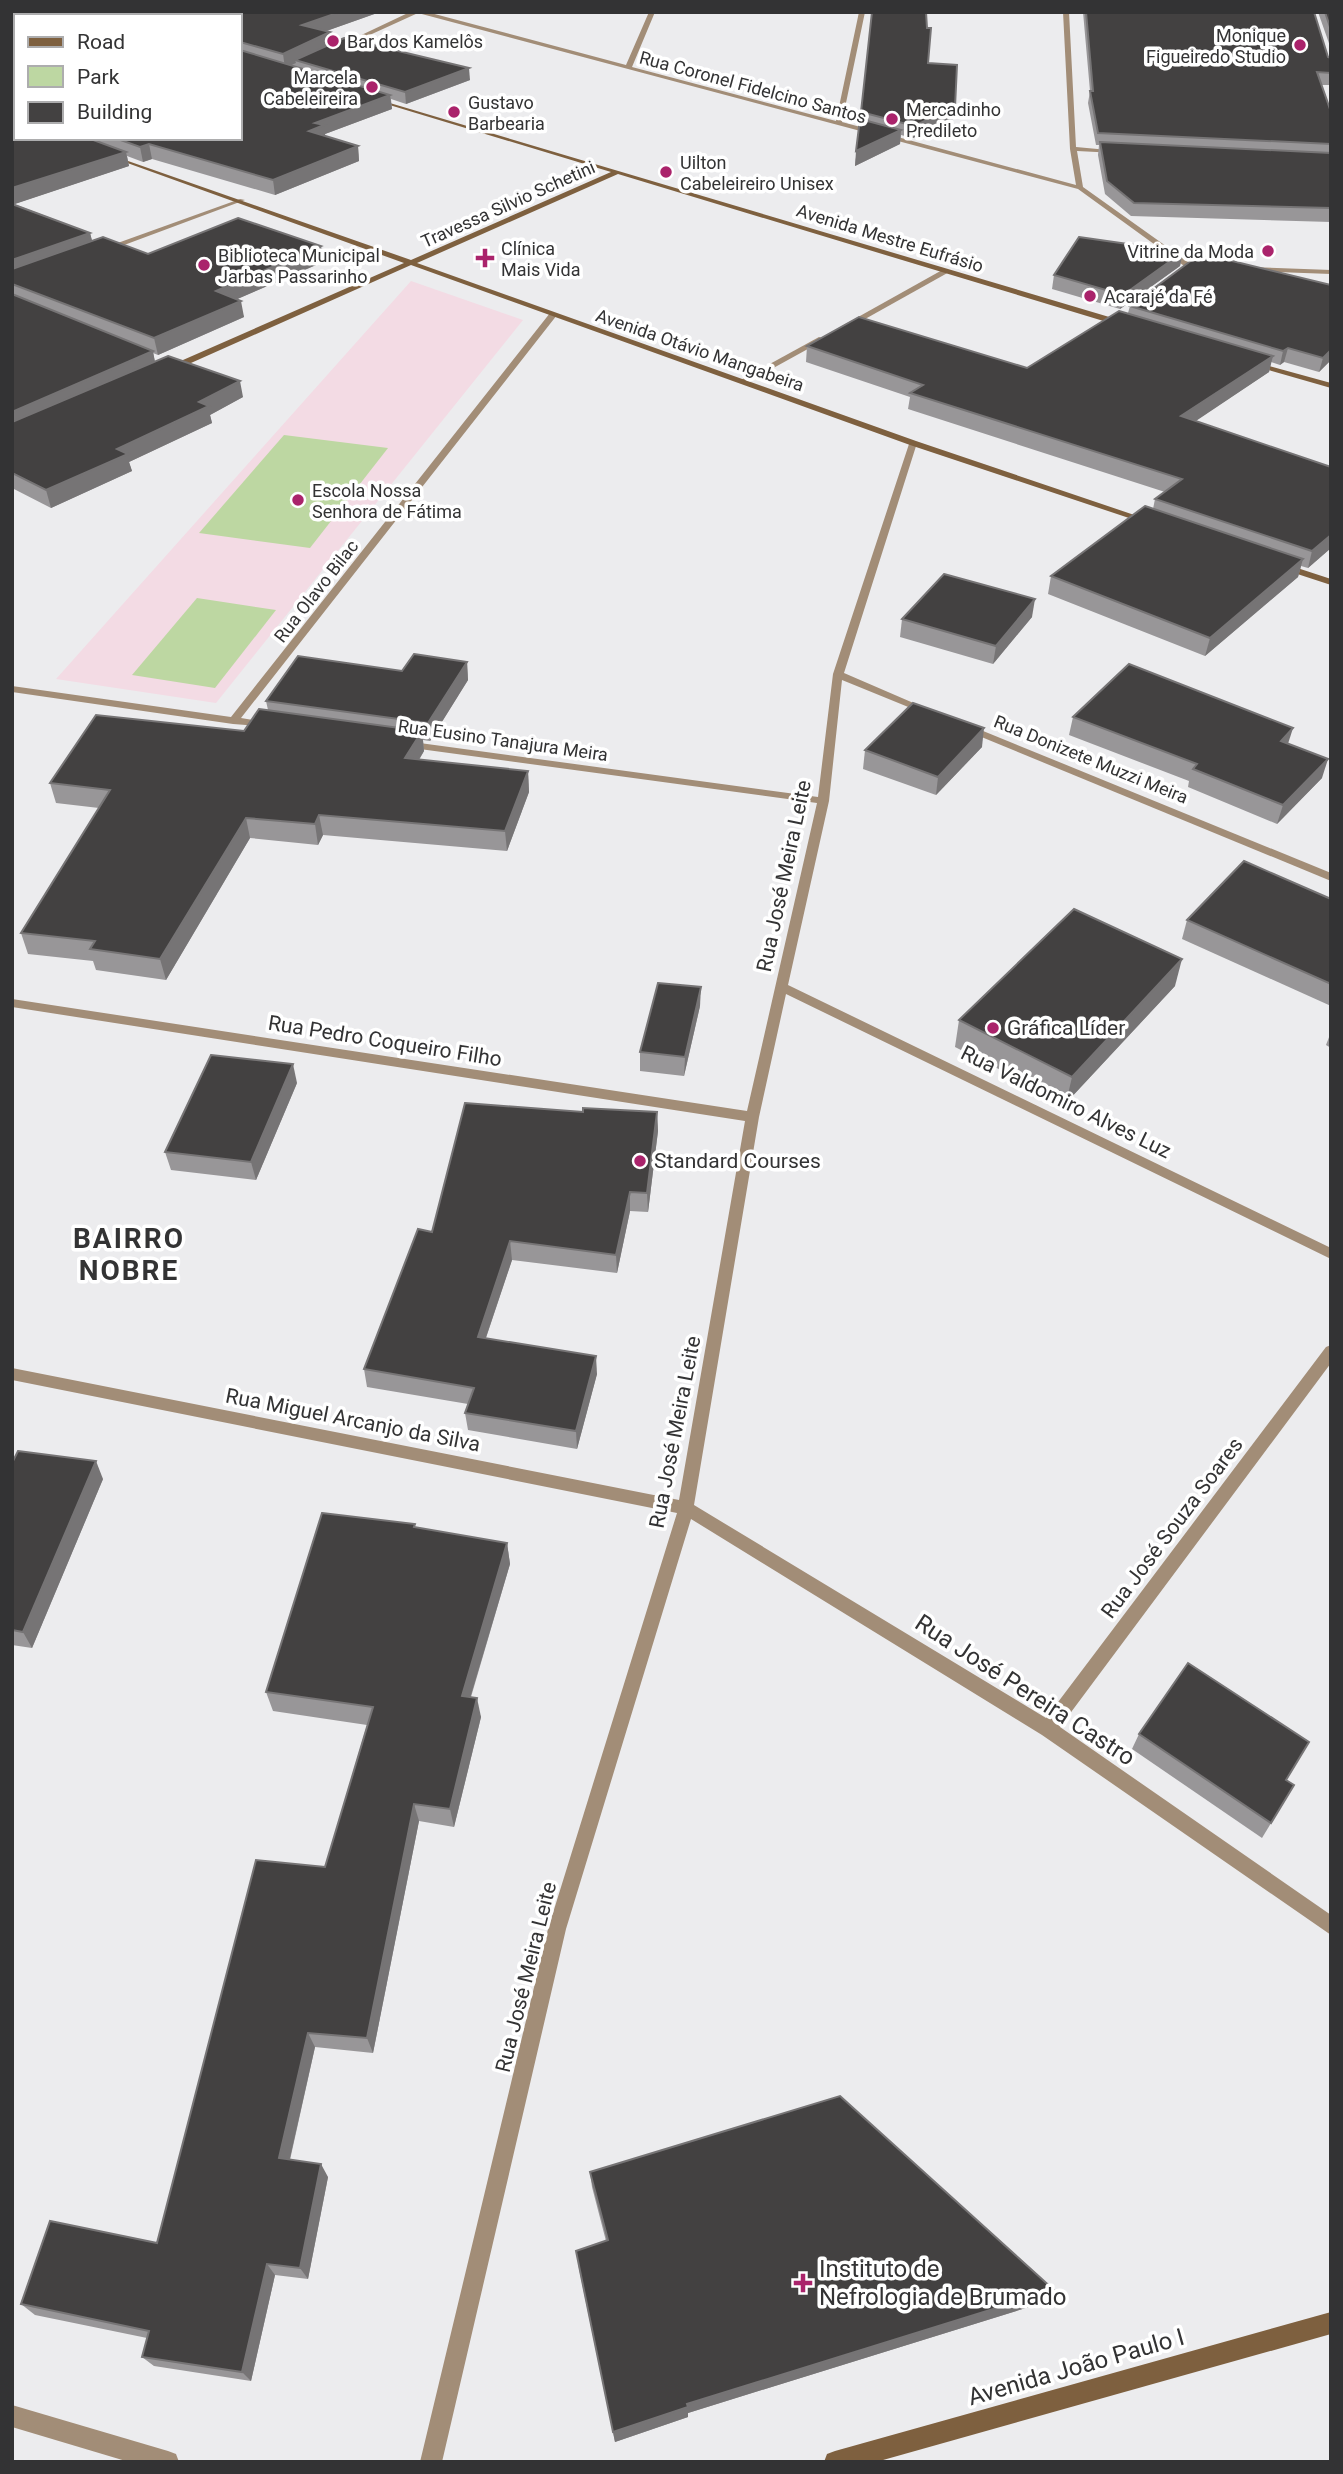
<svg xmlns="http://www.w3.org/2000/svg" width="1343" height="2474" viewBox="0 0 1343 2474" font-family="Roboto,sans-serif">
	<style>
		.education { fill: #f3dbe4 }
		.green { fill: #bdd7a2 }
		.lines { fill: none; stroke-linecap: round; stroke-linejoin: round }
		.street { fill: #a28d77; fill-rule: evenodd }
		.secondary { fill: #7e603f; fill-rule: evenodd }
		.wall { fill: #989698 }
		.shaded-wall { fill: #767475 }
		.building { fill: #434141; stroke: #767475; stroke-width: 2 }
		.poi-dot { fill: #aa236b; stroke: #fff; stroke-width: 2.5 }
		.labels { text-anchor: middle; dominant-baseline: central; stroke-width: 7; stroke-linejoin: round; paint-order: stroke }
		.far-poi-label { font-size: 18px; fill: #333334; stroke: #fff; text-anchor: start }
		.far-street-label { font-size: 18px; fill: #333334; stroke: #fff }
		.street-label { font-size: 21px; fill: #333334; stroke: #fff }
		.poi-label { font-size: 21px; fill: #333334; stroke: #fff; text-anchor: start }
		.near-street-label { font-size: 24px; fill: #333334; stroke: #fff }
		.near-poi-label { font-size: 24px; fill: #333334; stroke: #fff; text-anchor: start }
		.district-label { font-size: 28px; font-weight: bold; letter-spacing: 2px; fill: #333334; stroke: #fff }
	</style>
	<rect width="100%" height="100%" fill="#ececee"/>
	<polygon class="education" points="411,281 523,320 216,703 56,679"/>
	<g class="green">
		<polygon points="284,435 388,448 310,548 199,533"/>
		<polygon points="197,598 276,610 215,688 132,675"/>
	</g>
	<g class="lines">
		<g class="street">
			<polygon points="410,12 427,12 626,65 649,12 655,12 632,67 836,121 859,12 865,12 842,122 1076,185 1070,149 1063,12 1069,12 1076,147 1119,151 1116,153 1077,151 1083,187 1194,266 1187,268 1078,189 418,13 339,49 334,48"/>
			<polygon points="16,41 16,45 12,46 12,42"/>
			<polygon points="240,199 245,200 108,251 101,249"/>
			<polygon points="1250,267 1331,270 1331,274 1247,271 1246,269"/>
			<polygon points="944,269 951,271 849,328 842,326"/>
			<polygon points="550,313 557,315 241,718 271,723 271,727 233,724 12,692 12,686 231,717"/>
			<polygon points="819,337 826,339 746,383 739,381"/>
			<polygon points="910,441 917,443 844,673 932,711 931,713 923,713 842,680 829,801 788,985 1331,1248 1331,1259 786,994 759,1117 694,1505 1046,1718 1326,1347 1331,1345 1331,1363 1060,1727 1331,1915 1331,1935 1042,1735 691,1519 566,1929 442,2462 420,2462 548,1929 677,1513 12,1380 12,1368 679,1500 745,1121 12,1007 12,999 747,1111 817,803 405,747 400,744 405,741 818,797 833,674"/>
			<polygon points="966,724 1331,873 1331,881 962,729 961,727"/>
			<polygon points="12,2405 168,2451 176,2454 179,2462 129,2462 12,2427"/>
		</g>
		<g class="secondary">
			<polygon points="373,98 1126,322 1126,326 1120,326 618,174 417,263 916,441 1152,521 1144,523 910,445 411,265 173,371 167,371 167,367 404,263 108,156 108,154 411,260 611,172 373,100"/>
			<polygon points="1251,361 1331,383 1331,388 1251,365"/>
			<polygon points="1282,563 1331,579 1331,585 1279,568 1277,566"/>
			<polygon points="1331,2312 1331,2334 876,2462 824,2462 827,2454 835,2451"/>
		</g>
	</g>
	<g class="wall">
		<polygon points="12,12 380,12 326,31 330,32 332,44 470,80 406,104 391,99 392,109 325,134 325,136 358,146 359,161 275,195 152,159 143,162 127,156 129,166 14,204 90,233 92,241 148,254 321,246 323,262 237,299 244,317 158,355 153,353 155,362 243,397 210,415 212,423 129,462 132,471 51,508 12,488 12,108 14,107 16,91 16,138 240,138 240,16 16,16 16,32 12,31"/>
		<polygon points="872,12 928,63 953,119 913,138 901,135 900,144 855,166"/>
		<polygon points="1083,12 1314,12 1328,57 1331,58 1331,85 1321,85 1331,112 1331,222 1131,216 1105,194 1098,155 1099,145 1096,145 1088,103 1090,91"/>
		<polygon points="1318,12 1331,12 1331,49"/>
		<polygon points="1183,252 1180,266 1120,309 1052,289 1054,275"/>
		<polygon points="1331,285 1331,360 1319,372 1284,362 1280,365 1271,362 1269,372 1195,421 1331,548 1308,568 1301,566 1298,577 1205,656 1048,594 1051,576 1153,509 1155,499 1165,492 908,409 910,397 806,362 807,346 1027,368 1128,313 1130,306"/>
		<polygon points="1032,617 993,664 900,637 902,619"/>
		<polygon points="467,662 468,680 430,741 423,740 424,751 419,760 528,771 529,792 507,851 323,835 318,845 250,838 166,980 96,970 93,961 28,954 21,933 99,808 56,803 50,783 244,731 268,710 266,701 402,671"/>
		<polygon points="1073,717 1288,744 1322,778 1277,824 1188,787 1189,781 1069,735"/>
		<polygon points="982,747 936,795 863,769 865,750"/>
		<polygon points="1331,899 1331,1006 1182,939 1187,920"/>
		<polygon points="1175,986 1066,1103 955,1047 959,1020"/>
		<polygon points="700,1006 684,1076 640,1071 640,1052"/>
		<polygon points="1331,1032 1331,1048 1326,1045"/>
		<polygon points="297,1083 256,1180 171,1170 165,1152"/>
		<polygon points="583,1112 657,1112 658,1131 648,1212 630,1211 617,1273 512,1260 486,1338 597,1374 577,1449 468,1430 465,1413 468,1404 367,1387 364,1369 432,1232"/>
		<polygon points="12,1463 103,1479 32,1648 12,1645"/>
		<polygon points="416,1528 507,1543 510,1564 471,1697 481,1717 454,1827 419,1821 373,2053 315,2047 290,2160 328,2177 308,2279 275,2275 251,2381 154,2366 142,2357 147,2338 35,2315 21,2304 157,2243 325,1867 367,1725 273,1711 266,1692"/>
		<polygon points="1139,1734 1294,1785 1262,1838 1132,1749"/>
		<polygon points="590,2172 1045,2302 688,2413 688,2417 615,2442 578,2264 606,2241 592,2187"/>
	</g>
	<g class="shaded-wall">
		<polygon points="340,12 380,12 304,39 302,25"/>
		<polygon points="330,32 332,46 295,60 296,63 285,68 283,54"/>
		<polygon points="469,68 470,80 406,104 405,92"/>
		<polygon points="390,95 392,109 325,134 326,140 309,131 315,123"/>
		<polygon points="955,107 953,119 913,138 914,126"/>
		<polygon points="901,130 900,144 855,166 856,151"/>
		<polygon points="149,144 152,159 143,162 140,147"/>
		<polygon points="358,146 359,161 275,195 273,180"/>
		<polygon points="126,152 129,166 12,205 12,188"/>
		<polygon points="90,233 94,248 12,277 12,260"/>
		<polygon points="321,246 323,262 219,307 216,291"/>
		<polygon points="1183,252 1180,266 1120,309 1123,295"/>
		<polygon points="241,301 244,317 158,355 154,338"/>
		<polygon points="1288,348 1284,362 1280,365 1283,351"/>
		<polygon points="1331,350 1331,360 1319,372 1323,358"/>
		<polygon points="153,351 156,368 12,431 12,412"/>
		<polygon points="1273,356 1269,372 1178,433 1181,416"/>
		<polygon points="240,381 243,397 210,415 212,423 129,462 132,471 51,508 46,490 199,402"/>
		<polygon points="1331,535 1331,548 1308,568 1312,551"/>
		<polygon points="1303,559 1298,577 1205,656 1210,638"/>
		<polygon points="1035,599 1032,617 993,664 996,646"/>
		<polygon points="467,662 468,680 430,741 428,723"/>
		<polygon points="984,728 982,747 936,795 938,777"/>
		<polygon points="1293,728 1287,747 1281,741"/>
		<polygon points="422,731 424,751 407,779 405,758"/>
		<polygon points="1328,759 1322,778 1277,824 1283,805"/>
		<polygon points="528,771 529,792 507,851 505,831"/>
		<polygon points="319,815 323,835 318,845 315,824"/>
		<polygon points="246,818 250,838 166,980 160,959"/>
		<polygon points="1182,959 1175,986 1066,1103 1072,1077"/>
		<polygon points="701,987 700,1006 684,1076 685,1057"/>
		<polygon points="293,1064 297,1083 256,1180 251,1162"/>
		<polygon points="657,1112 658,1131 648,1212 647,1193"/>
		<polygon points="630,1192 630,1211 617,1273 616,1255"/>
		<polygon points="510,1241 512,1260 480,1355 478,1337"/>
		<polygon points="596,1356 597,1374 577,1449 576,1431"/>
		<polygon points="96,1461 103,1479 32,1648 23,1632"/>
		<polygon points="507,1543 510,1564 465,1715 462,1696"/>
		<polygon points="477,1698 481,1717 454,1827 450,1809"/>
		<polygon points="414,1804 419,1821 373,2053 367,2038"/>
		<polygon points="308,2033 315,2047 287,2171 279,2158"/>
		<polygon points="321,2164 328,2177 308,2279 300,2268"/>
		<polygon points="267,2264 275,2275 251,2381 242,2372"/>
		<polygon points="1054,2290 1045,2302 688,2413 688,2417 615,2442 613,2432 687,2404"/>
	</g>
	<g class="building">
		<polygon points="12,12 340,12 302,25 330,32 283,54 240,42 240,16 16,16 16,20 12,19"/>
		<polygon points="872,12 926,12 927,28 931,28 928,63 957,65 955,107 914,126 861,112"/>
		<polygon points="1086,12 1314,12 1328,57 1331,58 1331,73 1317,72 1331,112 1331,144 1098,133 1090,91 1093,91"/>
		<polygon points="1325,12 1331,12 1331,30"/>
		<polygon points="344,38 469,68 405,92 295,60"/>
		<polygon points="240,50 390,95 315,123 324,125 309,131 358,146 273,180 149,144 140,147 115,138 240,138"/>
		<polygon points="16,91 16,138 88,138 126,152 12,188 12,112 14,113 15,105 12,104 12,92"/>
		<polygon points="860,119 901,130 856,151"/>
		<polygon points="1100,142 1331,153 1331,208 1134,203 1107,181"/>
		<polygon points="12,204 90,233 12,260"/>
		<polygon points="238,218 321,246 216,291 241,301 154,338 12,284 12,269 103,237 148,254"/>
		<polygon points="1079,237 1183,252 1123,295 1054,275"/>
		<polygon points="1196,257 1224,259 1331,285 1331,350 1323,358 1288,348 1283,351 1130,306"/>
		<polygon points="12,294 153,351 12,412"/>
		<polygon points="1119,311 1273,356 1181,416 1331,467 1331,535 1312,551 1155,499 1182,479 910,393 923,385 807,346 859,317 1027,368"/>
		<polygon points="168,356 240,381 199,402 209,406 117,449 128,454 46,490 12,473 12,422"/>
		<polygon points="1145,506 1303,559 1210,638 1051,576"/>
		<polygon points="944,574 1035,599 996,646 902,619"/>
		<polygon points="414,654 467,662 428,723 266,701 298,656 402,671"/>
		<polygon points="1129,664 1293,728 1281,741 1328,759 1283,805 1193,769 1197,764 1073,717"/>
		<polygon points="913,703 984,728 938,777 865,750"/>
		<polygon points="259,709 422,731 405,758 528,771 505,831 319,815 315,824 246,818 160,959 90,949 95,941 21,933 110,790 50,783 96,715 244,731"/>
		<polygon points="1244,861 1331,899 1331,984 1187,920"/>
		<polygon points="1074,909 1182,959 1072,1077 959,1020"/>
		<polygon points="658,983 701,987 685,1057 640,1052"/>
		<polygon points="211,1055 293,1064 251,1162 165,1152"/>
		<polygon points="465,1103 583,1112 583,1108 657,1112 647,1193 630,1192 616,1255 510,1241 478,1337 596,1356 576,1431 465,1413 474,1388 364,1369 418,1229 432,1232"/>
		<polygon points="18,1451 96,1461 23,1632 12,1630 12,1463"/>
		<polygon points="322,1513 415,1524 414,1527 507,1543 462,1696 477,1698 450,1809 414,1804 367,2038 308,2033 279,2158 321,2164 300,2268 267,2264 242,2372 142,2357 149,2331 21,2304 50,2221 157,2243 256,1860 325,1867 373,1707 266,1692"/>
		<polygon points="1188,1663 1309,1742 1286,1780 1294,1785 1271,1823 1139,1734"/>
		<polygon points="840,2096 1054,2290 687,2404 688,2407 613,2432 576,2251 608,2240 590,2172"/>
	</g>
	<g class="poi-dot">
		<circle cx="333" cy="41" r="7"/>
		<circle cx="1300" cy="45" r="7"/>
		<circle cx="372" cy="87" r="7"/>
		<circle cx="454" cy="112" r="7"/>
		<circle cx="892" cy="119" r="7"/>
		<circle cx="666" cy="172" r="7"/>
		<circle cx="1268" cy="251" r="7"/>
		<path d="M481.5 247.5h7v7h7v7h-7v7h-7v-7h-7v-7h7z"/>
		<circle cx="204" cy="265" r="7"/>
		<circle cx="1090" cy="296" r="7"/>
		<circle cx="298" cy="500" r="7"/>
		<circle cx="993" cy="1028" r="7"/>
		<circle cx="640" cy="1161" r="7"/>
		<path d="M799.5 2272.5h7v7h7v7h-7v7h-7v-7h-7v-7h7z"/>
	</g>
	<g class="labels">
		<g class="far-poi-label">
			<text x="1286" y="35" text-anchor="end">Monique<tspan x="1286" dy="21">Figueiredo Studio</tspan></text>
			<text x="347" y="41">Bar dos Kamelôs</text>
			<text x="358" y="77" text-anchor="end">Marcela<tspan x="358" dy="21">Cabeleireira</tspan></text>
			<text x="468" y="102">Gustavo<tspan x="468" dy="21">Barbearia</tspan></text>
			<text x="906" y="109">Mercadinho<tspan x="906" dy="21">Predileto</tspan></text>
			<text x="680" y="162">Uilton<tspan x="680" dy="21">Cabeleireiro Unisex</tspan></text>
			<text x="501" y="248">Clínica<tspan x="501" dy="21">Mais Vida</tspan></text>
			<text x="1254" y="251" text-anchor="end">Vitrine da Moda</text>
			<text x="218" y="255">Biblioteca Municipal<tspan x="218" dy="21">Jarbas Passarinho</tspan></text>
			<text x="1104" y="296">Acarajé da Fé</text>
			<text x="312" y="490">Escola Nossa<tspan x="312" dy="21">Senhora de Fátima</tspan></text>
		</g>
		<g class="far-street-label">
			<text transform="translate(753 87) rotate(15)">Rua Coronel Fidelcino Santos</text>
			<text transform="translate(508 204) rotate(-24)">Travessa Silvio Schetini</text>
			<text transform="translate(890 238) rotate(17)">Avenida Mestre Eufrásio</text>
			<text transform="translate(700 350) rotate(19)">Avenida Otávio Mangabeira</text>
			<text transform="translate(316 591) rotate(-52)">Rua Olavo Bilac</text>
			<text transform="translate(503 740) rotate(8)">Rua Eusino Tanajura Meira</text>
			<text transform="translate(1091 759) rotate(22)">Rua Donizete Muzzi Meira</text>
		</g>
		<g class="street-label">
			<text transform="translate(784 876) rotate(-78)">Rua José Meira Leite</text>
			<text transform="translate(385 1041) rotate(9)">Rua Pedro Coqueiro Filho</text>
			<text transform="translate(1066 1102) rotate(26)">Rua Valdomiro Alves Luz</text>
			<text transform="translate(353 1420) rotate(11)">Rua Miguel Arcanjo da Silva</text>
			<text transform="translate(675 1432) rotate(-79)">Rua José Meira Leite</text>
			<text transform="translate(1172 1528) rotate(-53)">Rua José Souza Soares</text>
			<text transform="translate(526 1977) rotate(-76)">Rua José Meira Leite</text>
		</g>
		<g class="poi-label">
			<text x="1007" y="1028">Gráfica Líder</text>
			<text x="654" y="1161">Standard Courses</text>
		</g>
		<g class="near-street-label">
			<text transform="translate(1025 1690) rotate(33)">Rua José Pereira Castro</text>
			<text transform="translate(1076 2367) rotate(-16)">Avenida João Paulo I</text>
		</g>
		<g class="near-poi-label">
			<text x="819" y="2269">Instituto de<tspan x="819" dy="28">Nefrologia de Brumado</tspan></text>
		</g>
		<g class="district-label">
			<text x="129" y="1238">BAIRRO<tspan x="129" dy="32">NOBRE</tspan></text>
		</g>
	</g>
	<rect width="1343" height="2474" fill="none" stroke="#333334" stroke-width="28"/>
	<rect x="14" y="14" width="228" height="126" fill="#ffffff" stroke="#adadae" stroke-width="2"/>
	<rect x="28" y="37" width="35" height="10" fill="#7e603f" stroke="#adadae" stroke-width="2"/>
	<text x="77" y="49" font-size="21" fill="#333334">Road</text>
	<rect x="28" y="66" width="35" height="21" fill="#bdd7a2" stroke="#adadae" stroke-width="2"/>
	<text x="77" y="84" font-size="21" fill="#333334">Park</text>
	<rect x="28" y="102" width="35" height="21" fill="#434141" stroke="#adadae" stroke-width="2"/>
	<text x="77" y="119" font-size="21" fill="#333334">Building</text>
</svg>
